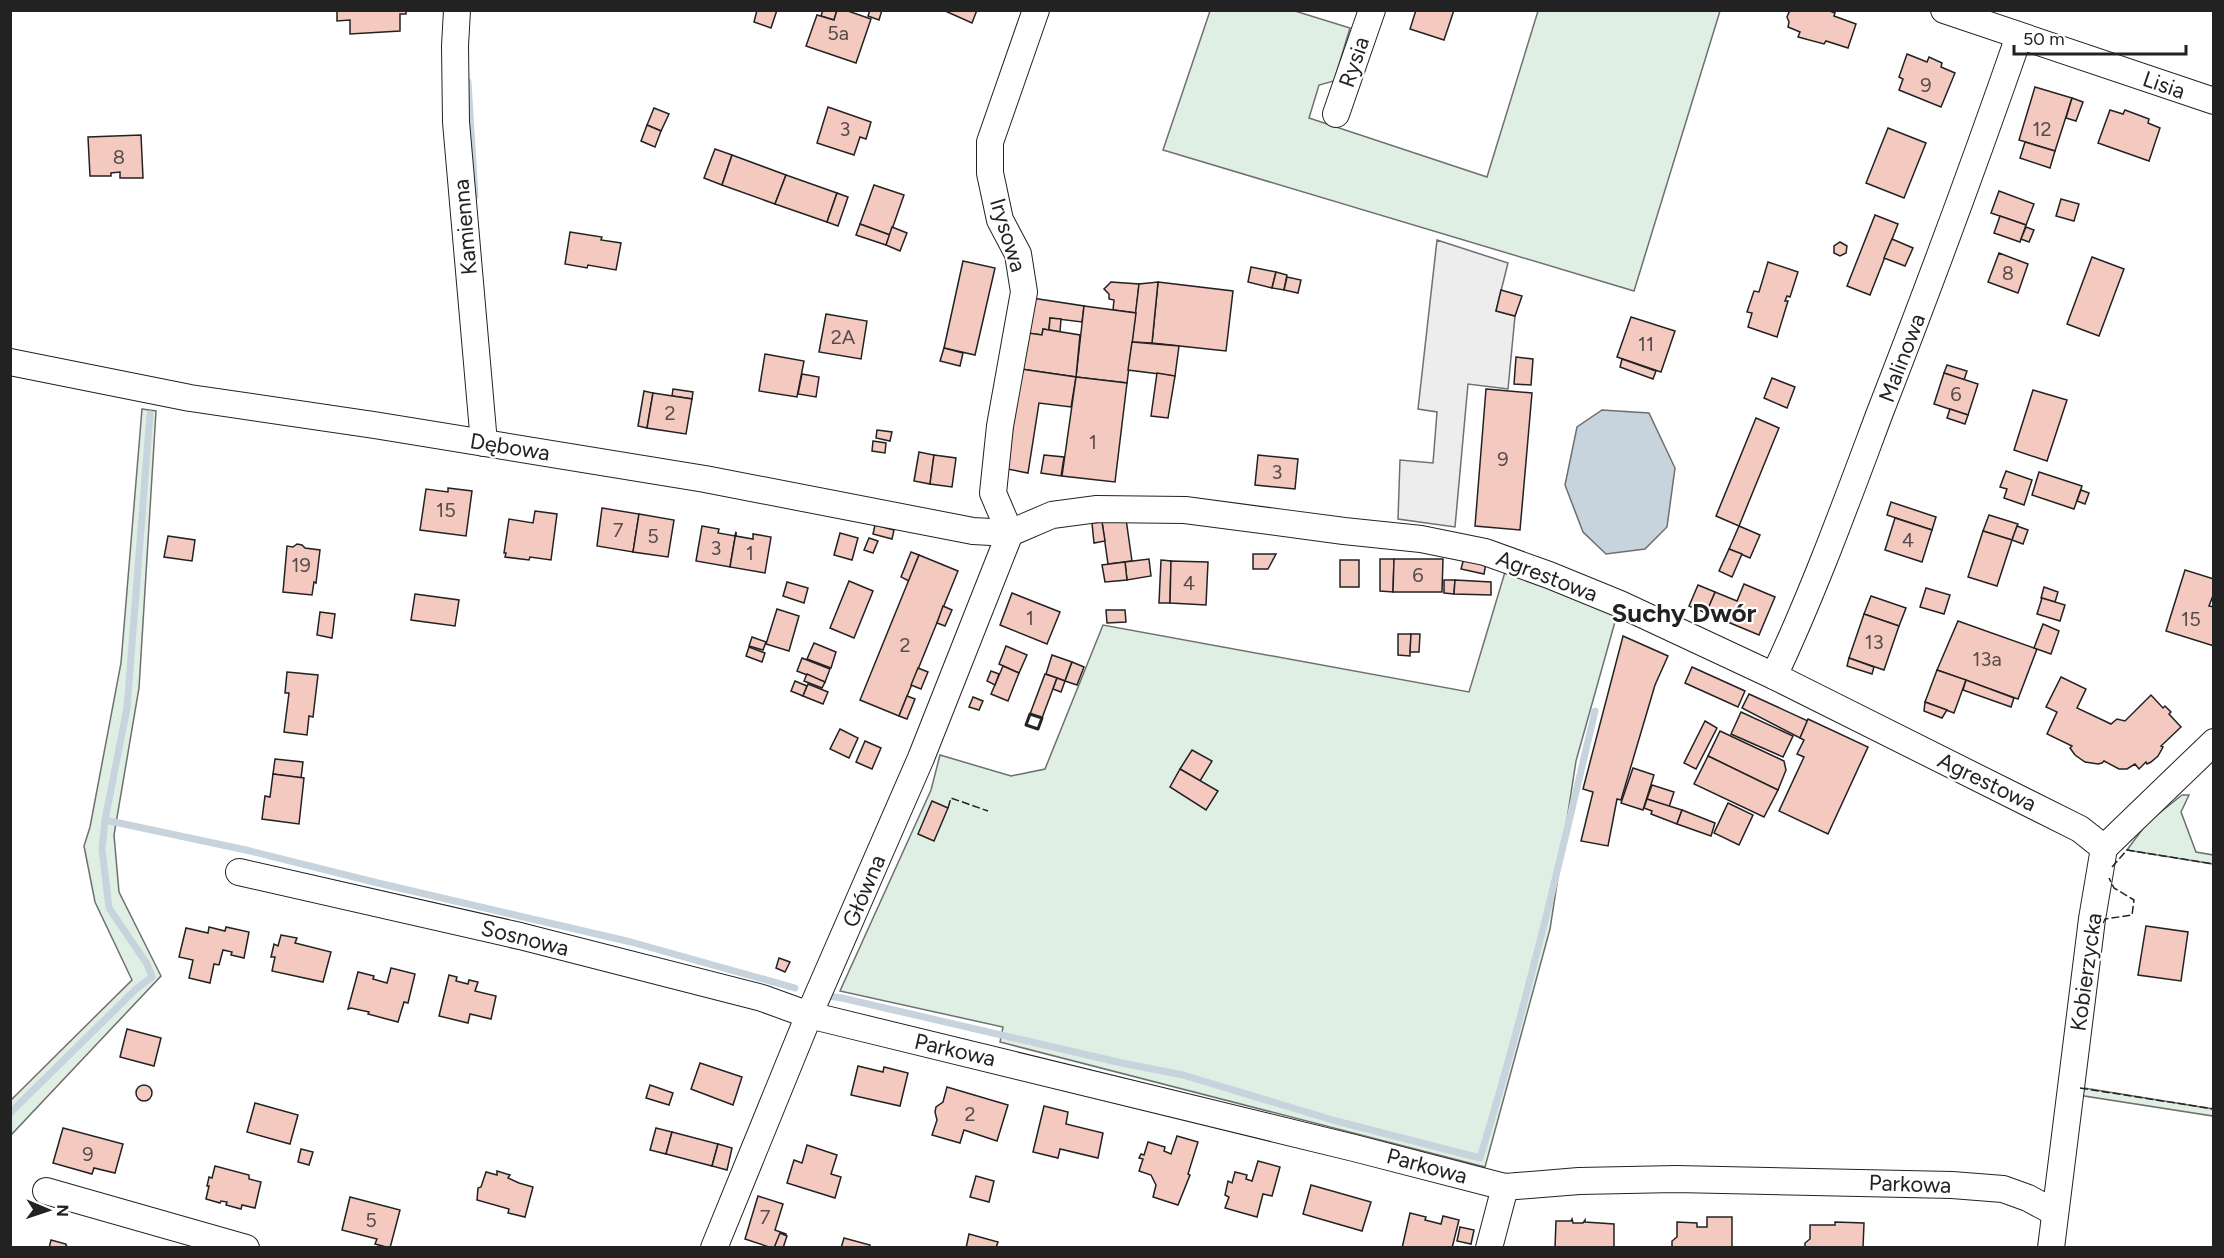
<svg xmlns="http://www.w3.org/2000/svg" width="2224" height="1258" viewBox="0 0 2224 1258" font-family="Figtree,sans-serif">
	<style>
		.green { fill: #e0efe3; stroke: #6f6f6f; stroke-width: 1.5 }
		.parking { fill: #ededed; stroke: #6f6f6f; stroke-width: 1.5 }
		.water { fill: #c7d3dd; stroke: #6f6f6f; stroke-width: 1.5 }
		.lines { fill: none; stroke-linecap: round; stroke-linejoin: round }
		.stream { stroke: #c7d3dd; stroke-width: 7 }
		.building { fill: #f3c9c0; stroke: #222; stroke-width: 1.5 }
		.minor-casing { stroke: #222; stroke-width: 28 }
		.minor { stroke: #fff; stroke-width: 26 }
		.fence { stroke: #222; stroke-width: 1.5; stroke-dasharray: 8 3; stroke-linecap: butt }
		.wall { stroke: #222; stroke-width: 3 }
		.labels { text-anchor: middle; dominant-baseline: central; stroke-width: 4.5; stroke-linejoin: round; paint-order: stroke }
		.number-label { font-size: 20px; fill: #564c4a }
		.street-label { font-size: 22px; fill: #222; stroke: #fff }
		.quarter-label { font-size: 26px; font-weight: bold; fill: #222; stroke: #fff }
	</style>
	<rect width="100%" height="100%" fill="#fff"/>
	<g class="green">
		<polygon points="1210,11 1295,11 1350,28 1334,81 1319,85 1309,118 1487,177 1538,11 1720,11 1634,291 1163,150"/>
		<polygon points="142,409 156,411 139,688 114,835 119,892 161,976 11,1135 11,1100 132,980 95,902 84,846 90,827 121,663"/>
		<polygon points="1508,562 1620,604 1576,761 1550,929 1485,1167 1000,1042 1003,1027 840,991 931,790 940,755 1011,776 1045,769 1103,625 1469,692"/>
		<polygon points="2182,795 2189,795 2181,812 2196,852 2213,855 2213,864 2127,850 2147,823"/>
		<polygon points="2078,1087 2213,1109 2213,1116 2078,1095"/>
	</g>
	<polygon class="parking" points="1437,240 1508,263 1496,311 1515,316 1508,389 1468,384 1455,527 1398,519 1400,460 1433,463 1437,412 1418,409"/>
	<polygon class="water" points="1602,410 1649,413 1675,468 1667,527 1645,549 1606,554 1583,532 1565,485 1577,427"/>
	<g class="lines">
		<g class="stream">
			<polyline points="468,82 475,196"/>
			<polyline points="105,820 246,850 378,883 631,942 795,988"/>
			<path d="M828 996 842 998 1122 1063 1183 1075 1336 1121 1480 1158C1525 1011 1560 861 1595 711"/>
			<polyline points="10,1113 136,989 152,977 147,964 109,908 102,849 105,820 127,708 150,414"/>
		</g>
	</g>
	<g class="building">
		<polygon points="337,10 406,10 406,14 400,14 400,31 350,34 350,20 337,21"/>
		<polygon points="757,10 777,10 771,28 754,22"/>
		<polygon points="823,10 837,10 834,20 821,16"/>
		<polygon points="837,10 845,10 871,19 856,63 806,46 817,15 834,20"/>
		<polygon points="870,10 882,10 879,20 868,16"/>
		<polygon points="943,10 977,10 972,23"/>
		<polygon points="1416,10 1454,10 1444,40 1410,29"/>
		<polygon points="1793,10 1827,10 1835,13 1834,16 1856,24 1848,48 1826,41 1824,44 1798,37 1800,32 1788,27 1789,22 1787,17 1789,12"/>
		<polygon points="1907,54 1927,62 1929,57 1942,63 1941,67 1955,73 1941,107 1899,90 1903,79 1899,77"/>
		<polygon points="2035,87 2072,98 2055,151 2019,140"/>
		<polygon points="2072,98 2083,102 2076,121 2066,118"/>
		<polygon points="828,107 871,122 866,139 860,137 854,155 817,143"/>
		<polygon points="654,108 669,114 661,131 647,125"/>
		<polygon points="2110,110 2123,114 2125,110 2149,119 2148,123 2160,128 2149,161 2098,143"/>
		<polygon points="647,125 661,131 655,147 641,141"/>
		<polygon points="1888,128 1926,143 1904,198 1866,183"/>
		<polygon points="141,135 143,178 120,178 120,172 111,173 111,176 90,176 88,137"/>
		<polygon points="2025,142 2055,151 2050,168 2020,158"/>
		<polygon points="715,149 732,155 722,185 704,178"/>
		<polygon points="732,155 786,175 775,204 722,185"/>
		<polygon points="786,175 837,193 827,222 775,204"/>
		<polygon points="874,185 904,195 890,235 860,224"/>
		<polygon points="1999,191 2034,204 2026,225 1991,213"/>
		<polygon points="837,193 848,197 838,226 827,222"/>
		<polygon points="2061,199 2079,204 2074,221 2056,216"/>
		<polygon points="1875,215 1898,224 1870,295 1847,286"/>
		<polygon points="2000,216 2026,225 2020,242 1994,233"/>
		<polygon points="860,224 890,235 886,245 856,235"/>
		<polygon points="892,227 907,233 900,251 886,245"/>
		<polygon points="2026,227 2034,230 2029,242 2021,239"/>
		<polygon points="570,232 602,237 601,240 621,243 616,270 588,265 587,268 565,264"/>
		<polygon points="1892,239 1913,248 1905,266 1884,258"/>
		<polygon points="1840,242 1847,246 1846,253 1840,256 1834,253 1834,246"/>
		<polygon points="1999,253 2028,264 2018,293 1988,282"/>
		<polygon points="2092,257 2124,269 2099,336 2067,324"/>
		<polygon points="963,261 995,268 975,355 944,348"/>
		<polygon points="1768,262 1798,272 1790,297 1787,296 1785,301 1788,301 1777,337 1748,327 1752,313 1747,312 1754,291 1759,292"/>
		<polygon points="1251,267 1276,272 1272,288 1248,282"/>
		<polygon points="1276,272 1287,275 1284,290 1272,288"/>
		<polygon points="1287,277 1301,280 1298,293 1284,290"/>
		<polygon points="1111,282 1139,284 1136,313 1113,310 1114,300 1109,299 1109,294 1104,289"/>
		<polygon points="1158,282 1233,291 1226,351 1152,343"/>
		<polygon points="1158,282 1152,343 1132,342 1139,284"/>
		<polygon points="1501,290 1522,296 1515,316 1496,311"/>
		<polygon points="1032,298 1084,306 1082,322 1050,318 1049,330 1043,329 1042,335 1028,333"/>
		<polygon points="1084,306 1136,313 1127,383 1076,377"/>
		<polygon points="826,314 867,321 861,359 819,352"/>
		<polygon points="1631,317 1675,331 1661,372 1617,357"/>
		<polygon points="1050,318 1061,319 1060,332 1049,330"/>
		<polygon points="1043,329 1080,335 1076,377 1021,369 1028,333 1042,335"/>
		<polygon points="1132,342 1179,346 1175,376 1128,370"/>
		<polygon points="944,348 963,353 960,366 940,361"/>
		<polygon points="765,354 804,361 797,397 759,391"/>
		<polygon points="1516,357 1533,359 1531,385 1514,384"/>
		<polygon points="1622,359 1656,371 1653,379 1620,367"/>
		<polygon points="1947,365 1967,371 1964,380 1944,373"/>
		<polygon points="1021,369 1076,377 1071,407 1039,403 1028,473 1007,469"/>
		<polygon points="1157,373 1175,376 1168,418 1151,416"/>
		<polygon points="1944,373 1978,384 1968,415 1934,404"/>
		<polygon points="802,374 819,377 816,397 798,394"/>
		<polygon points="1076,377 1127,383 1115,482 1062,476"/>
		<polygon points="1772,378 1795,387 1787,408 1764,398"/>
		<polygon points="673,389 693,392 692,399 672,396"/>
		<polygon points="1486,389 1532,393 1520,530 1475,526"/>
		<polygon points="2033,390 2067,400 2047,461 2014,450"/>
		<polygon points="644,391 653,393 647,428 638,426"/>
		<polygon points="653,393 692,399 686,434 647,428"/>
		<polygon points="1950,409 1968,415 1965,424 1947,418"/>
		<polygon points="1756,418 1779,428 1739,526 1716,516"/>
		<polygon points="877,430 892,432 890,441 876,438"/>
		<polygon points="873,441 886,443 885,453 872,451"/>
		<polygon points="919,452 934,455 930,484 914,481"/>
		<polygon points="934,455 956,458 952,487 930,484"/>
		<polygon points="1044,455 1064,457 1061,476 1041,473"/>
		<polygon points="1258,455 1298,459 1295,489 1255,485"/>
		<polygon points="2006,471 2032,480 2024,505 2004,498 2007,489 2000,487"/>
		<polygon points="2039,472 2082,486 2074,509 2032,495"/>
		<polygon points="448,488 472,491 466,536 420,530 426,489 448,492"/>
		<polygon points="2081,490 2089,493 2085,504 2077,501"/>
		<polygon points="1891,502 1936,517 1932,530 1887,515"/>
		<polygon points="602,508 639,514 633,552 597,546"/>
		<polygon points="535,511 557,514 551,560 530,557 529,560 505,557 506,553 504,553 509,519 533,523"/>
		<polygon points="639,514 674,520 668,557 633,552"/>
		<polygon points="1989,515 2018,524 2012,540 1983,531"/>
		<polygon points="1895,518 1932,530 1922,562 1885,550"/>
		<polygon points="1126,519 1132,561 1108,564 1102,522"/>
		<polygon points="1102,522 1105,541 1094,543 1092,523"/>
		<polygon points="875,525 894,530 892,539 873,534"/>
		<polygon points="702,526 719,529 718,533 735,536 736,532 730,567 696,561"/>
		<polygon points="1739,526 1760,535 1750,558 1729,549"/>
		<polygon points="2017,526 2028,530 2023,544 2012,540"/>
		<polygon points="1983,531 2012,540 1997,586 1968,577"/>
		<polygon points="736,532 736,536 753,539 753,534 771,537 765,573 730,567"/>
		<polygon points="840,533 858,538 852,560 834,555"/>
		<polygon points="168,536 195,540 192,561 164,557"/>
		<polygon points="869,538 878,541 873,553 864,550"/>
		<polygon points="297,544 302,545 305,548 320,550 316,583 314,582 312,595 283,592 287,546 293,547"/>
		<polygon points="1729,549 1742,554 1732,577 1719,571"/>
		<polygon points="911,552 919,555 909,581 901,577"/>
		<polygon points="1253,554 1276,554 1268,569 1253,569"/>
		<polygon points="919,555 958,571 899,716 860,700"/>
		<polygon points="1464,558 1486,563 1484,574 1461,569"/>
		<polygon points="1149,559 1151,576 1127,580 1125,562"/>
		<polygon points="1380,559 1394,559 1393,592 1380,591"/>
		<polygon points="1394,559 1443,559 1442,592 1393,592"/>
		<polygon points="1161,560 1171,561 1170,603 1159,603"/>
		<rect x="1340" y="560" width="19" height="27"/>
		<polygon points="1171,561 1208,562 1206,605 1170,603"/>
		<polygon points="1125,562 1127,580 1105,582 1102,565"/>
		<polygon points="2185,570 2214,579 2214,593 2209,606 2214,607 2214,646 2166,631"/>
		<polygon points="1444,580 1455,580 1454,594 1444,593"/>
		<polygon points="1455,580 1491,582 1491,595 1454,594"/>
		<polygon points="849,581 873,591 854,638 830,628"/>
		<polygon points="787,582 808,588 804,603 783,596"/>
		<polygon points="1744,584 1775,597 1759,635 1706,613 1715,592 1737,601"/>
		<polygon points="1698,585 1715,592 1706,613 1689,606"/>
		<polygon points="2044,587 2058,592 2055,602 2041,598"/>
		<polygon points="1926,588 1950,595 1944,614 1920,607"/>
		<polygon points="1012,593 1060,612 1047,644 1000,625"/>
		<polygon points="415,594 459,600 455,626 411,620"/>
		<polygon points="1871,596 1906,608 1899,626 1864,614"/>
		<polygon points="2042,598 2065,605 2060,621 2037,614"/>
		<polygon points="943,606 952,610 945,626 937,623"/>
		<polygon points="777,609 799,616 789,651 766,644"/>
		<polygon points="1106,610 1125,610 1126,622 1107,623"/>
		<polygon points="320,612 335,614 332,638 317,635"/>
		<polygon points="1864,614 1899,626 1884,670 1849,658"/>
		<polygon points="1958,621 2037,649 2018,699 1937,670"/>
		<polygon points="2043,624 2059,631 2051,654 2034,648"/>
		<polygon points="1398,634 1411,634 1410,656 1398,655"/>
		<polygon points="1411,634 1420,634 1419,652 1410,652"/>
		<polygon points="1623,636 1668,656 1655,685 1621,800 1617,799 1608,846 1581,841 1593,792 1583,789"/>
		<polygon points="752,637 766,642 763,650 749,646"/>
		<polygon points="814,643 836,652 831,668 807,659"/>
		<polygon points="1006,646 1027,655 1019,673 999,664"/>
		<polygon points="749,647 765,653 762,662 746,656"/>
		<polygon points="1052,655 1072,662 1065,681 1046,674"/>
		<polygon points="802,658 830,669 825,682 797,671"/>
		<polygon points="1849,658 1874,667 1872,674 1847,666"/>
		<polygon points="1072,662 1084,667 1077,685 1065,681"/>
		<polygon points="1003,666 1019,673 1008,701 991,694"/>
		<polygon points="1692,667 1745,691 1738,707 1685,683"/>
		<polygon points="918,668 928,672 921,689 911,685"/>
		<polygon points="1937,670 1966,680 1954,713 1925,702"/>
		<polygon points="991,671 999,674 995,685 987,681"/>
		<polygon points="287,672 318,675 313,717 309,716 307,735 284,732 289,693 285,693"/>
		<polygon points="807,674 825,682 822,688 804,681"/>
		<polygon points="1045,674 1057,678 1042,718 1030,714"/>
		<polygon points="2061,677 2086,689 2077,708 2111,724 2117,719 2125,721 2151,695 2163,708 2165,706 2171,712 2169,714 2181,727 2161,746 2163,747 2158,756 2151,762 2147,764 2146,762 2139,769 2135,764 2127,769 2119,769 2104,761 2102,763 2098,764 2085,762 2075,755 2070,748 2072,746 2047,734 2057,712 2046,707"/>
		<polygon points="1057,678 1065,681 1061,692 1053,689"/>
		<polygon points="1966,680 2014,698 2011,707 1963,690"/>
		<polygon points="795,681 807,686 803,696 791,691"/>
		<polygon points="808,684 828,692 823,704 803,696"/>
		<polygon points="1749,694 1808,721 1800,738 1742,708"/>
		<polygon points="907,696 915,699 907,719 899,716"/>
		<polygon points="973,697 983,701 979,710 969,707"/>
		<polygon points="1925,702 1947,710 1942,718 1924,711"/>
		<polygon points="1741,712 1793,736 1783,757 1731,734"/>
		<polygon points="1808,719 1868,747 1828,834 1779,811 1804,757 1797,754 1804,740 1800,738"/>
		<polygon points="1705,721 1717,728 1696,769 1684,763"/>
		<polygon points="840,729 858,738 849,758 830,749"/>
		<polygon points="1720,731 1784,761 1786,770 1778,790 1708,756"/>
		<polygon points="865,741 881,748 872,769 856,762"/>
		<polygon points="1192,750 1212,761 1200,781 1180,769"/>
		<polygon points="1708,756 1778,790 1764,817 1694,784"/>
		<polygon points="275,759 303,762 301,778 273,774"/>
		<polygon points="1633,768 1654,775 1643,810 1621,803"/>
		<polygon points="1180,769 1218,791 1206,810 1170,787"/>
		<polygon points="273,774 304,778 299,824 262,819 265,796 270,797"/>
		<polygon points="1652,785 1674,792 1669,807 1647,799"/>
		<polygon points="1647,799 1682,810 1677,824 1651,814 1652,811 1644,808"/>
		<polygon points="932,801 948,808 934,841 918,834"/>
		<polygon points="1728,803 1753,815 1739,845 1714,833"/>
		<polygon points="1682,810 1715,823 1711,836 1677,824"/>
		<polygon points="2146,926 2188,932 2181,981 2138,975"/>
		<polygon points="209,927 225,931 226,927 249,932 244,958 231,955 232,952 223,950 219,965 214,964 210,983 189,978 193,960 179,957 186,928 208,933"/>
		<polygon points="281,935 297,938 295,943 331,952 323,982 272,971 275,957 271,957 274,944 278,946"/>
		<polygon points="779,958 790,962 785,972 776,968"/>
		<polygon points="391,968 415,974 408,1003 404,1002 398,1022 368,1014 369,1012 351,1008 348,1009 358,972 374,976 373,979 387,983"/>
		<polygon points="449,975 457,977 456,981 468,984 469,980 478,982 475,991 496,996 491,1019 470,1014 468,1023 439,1016"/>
		<polygon points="127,1029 161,1038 154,1066 120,1057"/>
		<polygon points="700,1063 742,1077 733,1105 691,1089"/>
		<polygon points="858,1066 883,1072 884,1067 908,1073 900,1106 851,1095"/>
		<circle cx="144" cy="1093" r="8"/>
		<polygon points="650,1085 673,1093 669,1105 646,1098"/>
		<polygon points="947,1087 1008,1105 997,1141 964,1130 960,1143 932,1135 937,1120 935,1112 936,1107 943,1102"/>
		<polygon points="255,1103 298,1115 290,1144 247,1132"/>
		<polygon points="1044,1106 1068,1112 1066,1124 1103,1133 1098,1158 1060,1149 1058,1158 1033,1152"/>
		<polygon points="63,1128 123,1144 115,1173 94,1168 92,1174 53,1163"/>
		<polygon points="656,1128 672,1132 666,1154 650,1150"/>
		<polygon points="672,1132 718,1144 712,1166 666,1154"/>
		<polygon points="1177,1136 1198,1142 1188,1174 1190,1175 1178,1205 1153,1197 1156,1185 1151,1175 1139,1171 1143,1159 1139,1158 1141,1154 1144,1155 1148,1142 1165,1147 1164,1151 1171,1154"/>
		<polygon points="718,1144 732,1148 727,1170 712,1166"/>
		<polygon points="807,1145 837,1155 831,1174 841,1177 835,1198 787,1183 794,1160 802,1163"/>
		<polygon points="301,1149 313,1152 309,1165 298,1162"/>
		<polygon points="1258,1161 1280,1167 1272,1196 1263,1194 1257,1217 1225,1208 1229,1197 1225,1195 1228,1181 1232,1183 1235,1172 1247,1175 1246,1179 1252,1181"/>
		<polygon points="215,1166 249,1175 249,1179 261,1182 255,1208 242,1205 241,1209 226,1205 227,1202 221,1201 220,1203 206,1199 209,1186 207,1186 209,1177 212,1178"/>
		<polygon points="497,1171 510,1175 508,1178 519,1183 533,1187 525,1217 508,1213 509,1209 477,1200 478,1188 481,1187 486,1172 497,1175"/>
		<polygon points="976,1176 994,1181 989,1202 970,1197"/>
		<polygon points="1311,1185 1371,1202 1362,1231 1303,1214"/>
		<polygon points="758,1196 783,1204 775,1230 786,1234 782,1248 769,1247 745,1239"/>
		<polygon points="350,1197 400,1210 390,1248 375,1244 377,1239 342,1230"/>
		<polygon points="1410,1213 1426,1217 1425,1220 1441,1224 1443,1216 1459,1220 1452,1248 1402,1248"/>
		<polygon points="1707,1217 1732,1217 1732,1248 1672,1248 1672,1241 1677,1237 1677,1222 1697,1223 1697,1227 1707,1227"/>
		<polygon points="1572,1219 1573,1223 1583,1223 1585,1220 1585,1222 1614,1224 1614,1248 1555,1248 1556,1221 1571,1221"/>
		<polygon points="1835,1222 1864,1223 1863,1248 1805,1248 1805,1243 1810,1239 1810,1225 1835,1225"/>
		<polygon points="1460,1227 1474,1230 1471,1244 1457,1241"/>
		<polygon points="780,1233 787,1236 783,1248 774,1248"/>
		<polygon points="969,1234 998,1242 996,1248 966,1248"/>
		<polygon points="844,1238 870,1245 870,1248 841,1248"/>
		<polygon points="51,1240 66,1244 66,1246 72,1248 49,1248"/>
	</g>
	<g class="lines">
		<defs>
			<g id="minor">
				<polyline points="457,10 455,46 456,122 484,443"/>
				<polyline points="1944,10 2214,101"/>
				<polyline points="1336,114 1372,10"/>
				<polyline points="10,362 190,398 374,425 705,479 973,531 1010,533 1052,515 1097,509 1185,510 1344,531 1421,539 1485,552 1549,575 1620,604 1774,676 2080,829 2104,848"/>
				<polyline points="1010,533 993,493 1000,426 1024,292 1018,254 1000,220 990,173 990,142 1036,10"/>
				<path d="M1774 676C1814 591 1846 503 1879 415 1928 289 1975 163 2019 36"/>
				<polyline points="239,872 520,936 762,998 809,1015 1354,1148 1505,1187 1579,1181 1676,1179 1952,1185 2003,1189 2028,1198 2054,1212"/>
				<polyline points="46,1191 246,1248"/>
				<polyline points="714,1248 809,1015 921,758 1010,533"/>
				<polyline points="1489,1248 1505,1187"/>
				<polyline points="2051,1248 2092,919 2104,848 2214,742"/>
			</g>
		</defs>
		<use href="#minor" class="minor-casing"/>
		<use href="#minor" class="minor"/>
		<g class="fence">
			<polyline points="948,808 951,798 988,811"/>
			<polyline points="2112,867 2127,850 2214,864"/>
			<polyline points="2103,923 2105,919 2132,915 2134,900 2114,888 2109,878"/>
			<polyline points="2080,1088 2214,1109"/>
		</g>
		<polygon class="wall" points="1030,714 1042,718 1038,729 1026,725"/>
	</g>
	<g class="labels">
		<g class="number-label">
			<text x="838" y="33">5a</text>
			<text x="1926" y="85">9</text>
			<text x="845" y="129">3</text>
			<text x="2042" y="129">12</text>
			<text x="119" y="157">8</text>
			<text x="2008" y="273">8</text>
			<text x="843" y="337">2A</text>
			<text x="1646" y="344">11</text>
			<text x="1956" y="394">6</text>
			<text x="670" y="413">2</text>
			<text x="1093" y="442">1</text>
			<text x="1503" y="459">9</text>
			<text x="1277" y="472">3</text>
			<text x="446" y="510">15</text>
			<text x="618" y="530">7</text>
			<text x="653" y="536">5</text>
			<text x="1908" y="540">4</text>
			<text x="716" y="548">3</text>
			<text x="750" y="553">1</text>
			<text x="301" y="565">19</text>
			<text x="1418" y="575">6</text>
			<text x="1189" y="583">4</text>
			<text x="1030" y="618">1</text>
			<text x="2191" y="619">15</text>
			<text x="1874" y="642">13</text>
			<text x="905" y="645">2</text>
			<text x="1987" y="659">13a</text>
			<text x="970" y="1114">2</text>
			<text x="88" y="1154">9</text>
			<text x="765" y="1217">7</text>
			<text x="371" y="1220">5</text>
		</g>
		<g class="street-label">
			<text transform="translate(1354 62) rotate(-71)">Rysia</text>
			<text transform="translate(2164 85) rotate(19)">Lisia</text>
			<text transform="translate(465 227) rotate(-95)">Kamienna</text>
			<text transform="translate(1008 235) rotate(73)">Irysowa</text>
			<text transform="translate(1902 358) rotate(-69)">Malinowa</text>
			<text transform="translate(510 447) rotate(9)">Dębowa</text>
			<text transform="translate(1547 576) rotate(21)">Agrestowa</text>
			<text transform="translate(1987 782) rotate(26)">Agrestowa</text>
			<text transform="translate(864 891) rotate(-67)">Główna</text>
			<text transform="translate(525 938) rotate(14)">Sosnowa</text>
			<text transform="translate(2086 972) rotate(-82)">Kobierzycka</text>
			<text transform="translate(955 1050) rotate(13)">Parkowa</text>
			<text transform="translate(1427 1166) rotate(15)">Parkowa</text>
			<text transform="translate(1910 1184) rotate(2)">Parkowa</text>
		</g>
		<g class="quarter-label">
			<text x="1684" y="613">Suchy Dwór</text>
		</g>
	</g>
	<rect width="2224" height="1258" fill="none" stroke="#222222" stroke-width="24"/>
	<g transform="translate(48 1210) rotate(92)" stroke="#ffffff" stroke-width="4.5" paint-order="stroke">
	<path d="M0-4.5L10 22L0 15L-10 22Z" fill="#222222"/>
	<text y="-9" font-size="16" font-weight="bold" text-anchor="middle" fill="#222222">N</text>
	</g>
	<path d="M2014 45v9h172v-9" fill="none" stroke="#222222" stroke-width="3"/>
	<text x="2023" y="45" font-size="18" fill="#222222" stroke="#ffffff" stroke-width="4.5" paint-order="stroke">50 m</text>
</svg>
